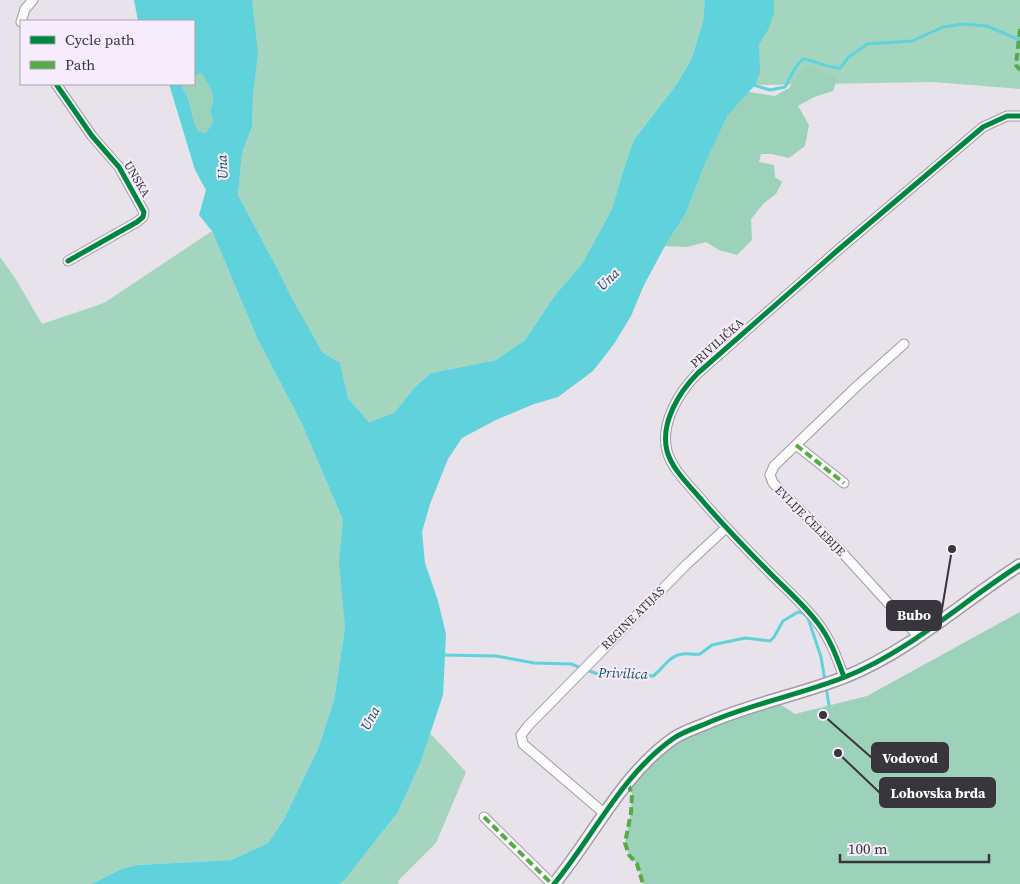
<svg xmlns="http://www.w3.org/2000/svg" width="1020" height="884" viewBox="0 0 1020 884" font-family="'Source Serif 4',serif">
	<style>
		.green { fill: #a4d6bf }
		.forest { fill: #9bd2b9 }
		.water { fill: #60d2dc }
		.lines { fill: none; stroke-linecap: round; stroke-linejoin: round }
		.stream { stroke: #60d2dc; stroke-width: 3 }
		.minor-casing { stroke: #a19da2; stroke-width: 11 }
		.tertiary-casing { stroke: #a19da2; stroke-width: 14 }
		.minor { stroke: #fcfbfc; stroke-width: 9 }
		.tertiary { stroke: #fcfbfc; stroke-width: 11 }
		.quiet { stroke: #55ac46; stroke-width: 4; stroke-dasharray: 8 4; stroke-linecap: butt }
		.cycleway-casing { stroke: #f6ecfc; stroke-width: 8 }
		.cycleway { stroke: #00873e; stroke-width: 5 }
		.labels { text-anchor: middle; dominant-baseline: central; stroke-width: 4; stroke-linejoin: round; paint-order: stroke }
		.street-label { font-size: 12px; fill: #39353c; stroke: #f6ecfc }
		.water-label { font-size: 14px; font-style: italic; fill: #135358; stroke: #f6ecfc }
		.leader { fill: none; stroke: #39353c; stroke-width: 2 }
		.callout-dot { fill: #39353c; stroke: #f6ecfc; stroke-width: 2 }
		.callout { fill: #39353c; stroke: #39353c; stroke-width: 2 }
		.callout-label { font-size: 14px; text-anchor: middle; font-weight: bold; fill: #fff }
	</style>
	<rect width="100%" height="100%" fill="#e8e2ea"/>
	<g class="green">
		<polygon points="252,0 705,0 705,1 703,22 691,60 676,85 634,140 623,171 612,209 582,264 555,295 525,340 496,360 431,373 415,387 394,413 369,422 348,398 340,364 323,353 290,297 277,268 238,195 242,153 252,127 254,25"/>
		<polygon points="758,0 1020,0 1020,89 933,82 755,85"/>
		<polygon points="212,231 257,338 301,422 343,520 345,627 334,700 318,749 283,821 268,843 231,860 137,865 121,869 92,884 0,884 0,257 15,278 42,324 104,303"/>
		<polygon points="430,733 466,772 436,843 399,880 398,884 339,884 344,881 398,812 420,764"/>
	</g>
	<g class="forest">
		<polygon points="806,64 838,77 833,91 814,97 798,106 809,125 805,146 789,158 772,154 761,154 759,162 774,165 775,177 782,182 776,194 764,203 751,219 752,240 737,255 719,250 706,242 687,247 665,246 686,213 705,164 728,115 748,92 775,96 789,88"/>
		<path d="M201 73C211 87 216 95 210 111L213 122 206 133 198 131C190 116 193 101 182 87L185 84H194V76Z"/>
		<polygon points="1020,612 1020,884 643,884 637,864 629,855 625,843 631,812 632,794 628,784 662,748 772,699 795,714 867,696"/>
	</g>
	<path class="water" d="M134 0H252L258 53 253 94 252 127 242 153 238 195 277 268 291 297 323 353 340 363 348 398 369 422 394 413 415 387 431 373 496 360 525 340 555 295 582 264 612 209 623 171 634 140 676 85 691 60 703 22 705 0H774V13L768 30 759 44 760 73 755 85 728 115 705 164 686 213 665 246 644 285 631 316 614 344 593 371 558 397 534 404 496 420 462 438 448 459 430 504 422 532 425 563 438 601 446 634 443 695 420 764 398 812 344 881 339 884H92L121 869 137 865 231 860 268 843 283 821 318 749 334 700 345 627 339 562 343 520 301 422 257 338 212 231 199 215 206 190 195 170 169 84H185L182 87C193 102 190 116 198 131L206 133 213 122 210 111C216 95 211 87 201 73L194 76V21H138Z"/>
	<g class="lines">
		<g class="stream">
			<path d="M750 84 770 90 785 87C791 77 794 66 803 59 816 61 827 68 840 68L849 57 867 44 912 41 943 27 962 24 987 26 1020 40"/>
			<path d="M443 655 496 656 534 663 571 664 600 675 653 676C663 669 669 655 683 654 689 653 694 655 700 654L712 645 745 638 770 641 774 637 783 621 798 612 803 613 808 618 821 657 829 705"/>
		</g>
		<defs>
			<g id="minor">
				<polyline points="21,22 25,9 33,0"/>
				<polyline points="56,84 92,136 119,167 144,212 143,217 137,222 68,261"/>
				<polyline points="904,344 857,386 774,466 770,475 773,483 839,549 919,637"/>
				<polyline points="796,445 844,483"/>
				<path d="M844 677C837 658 830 638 817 622 804 605 788 591 773 576 747 550 723 525 700 498 688 484 672 469 667 451 660 423 679 392 698 373L838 250 983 127 1007 116H1020"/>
				<polyline points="604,813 523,744 521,735 528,726 686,565 726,528"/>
				<polyline points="484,817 552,884"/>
			</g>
			<path id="tertiary" d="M554 884C593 837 622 774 674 738 683 732 695 728 705 724 750 704 799 695 845 677 910 651 962 602 1020 565"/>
		</defs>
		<use href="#minor" class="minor-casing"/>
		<use href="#tertiary" class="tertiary-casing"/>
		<use href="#minor" class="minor"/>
		<use href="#tertiary" class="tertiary"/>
		<g class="quiet">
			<polyline points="1020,29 1016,65 1020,70"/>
			<polyline points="796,445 844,483"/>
			<polyline points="628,784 632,794 631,813 625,843 629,855 637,864 643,884"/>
			<polyline points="484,817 552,884"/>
		</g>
		<defs>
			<g id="cycleway">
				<polyline points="56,84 92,136 119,167 144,212 143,217 137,222 68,261"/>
				<path d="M844 677C837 658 830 638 817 622 804 605 788 591 773 576 747 550 723 525 700 498 688 484 672 469 667 451 660 423 679 392 698 373L838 250 983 127 1007 116H1020"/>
				<path d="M554 884C593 837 622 774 674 738 683 732 695 728 705 724 750 704 799 695 845 677 910 651 962 602 1020 565"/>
			</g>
		</defs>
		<use href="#cycleway" class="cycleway-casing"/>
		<use href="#cycleway" class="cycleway"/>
	</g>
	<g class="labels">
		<g class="street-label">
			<text transform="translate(137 179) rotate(59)">UNSKA</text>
			<text transform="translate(717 343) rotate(-42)">PRIVILIČKA</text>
			<text transform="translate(810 521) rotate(45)">EVLIJE ČELEBIJE</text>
			<text transform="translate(633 618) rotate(-45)">REGINE ATIJAS</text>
		</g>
		<g class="water-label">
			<text transform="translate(222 167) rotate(-93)">Una</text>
			<text transform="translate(608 279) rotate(-44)">Una</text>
			<text transform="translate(623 673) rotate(2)">Privilica</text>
			<text transform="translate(370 718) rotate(-62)">Una</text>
		</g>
	</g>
	<path class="leader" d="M952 549L941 615M823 715L872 758M838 753L880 793"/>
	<g class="callout-dot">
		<circle cx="952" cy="549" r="5"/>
		<circle cx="823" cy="715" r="5"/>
		<circle cx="838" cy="753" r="5"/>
	</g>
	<g class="callout">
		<rect x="887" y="601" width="54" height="29" rx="5"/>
		<rect x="872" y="743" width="76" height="29" rx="5"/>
		<rect x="880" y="778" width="115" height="29" rx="5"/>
	</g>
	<g class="callout-label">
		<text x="914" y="620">Bubo</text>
		<text x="910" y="763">Vodovod</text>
		<text x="938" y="798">Lohovska brda</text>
	</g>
	<rect x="20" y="20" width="175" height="65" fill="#f6ecfc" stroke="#aaa3af"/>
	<rect x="30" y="36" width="25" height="8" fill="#00873e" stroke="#aaa3af"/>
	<text x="65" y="45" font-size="15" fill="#39353c">Cycle path</text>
	<rect x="30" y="61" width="25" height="8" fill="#55ac46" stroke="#aaa3af"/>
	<text x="65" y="70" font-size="15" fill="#39353c">Path</text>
	<path d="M840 854v8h149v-8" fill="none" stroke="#39353c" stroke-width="2.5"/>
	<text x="848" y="854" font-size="15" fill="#39353c" stroke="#f6ecfc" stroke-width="4" paint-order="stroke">100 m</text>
</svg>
